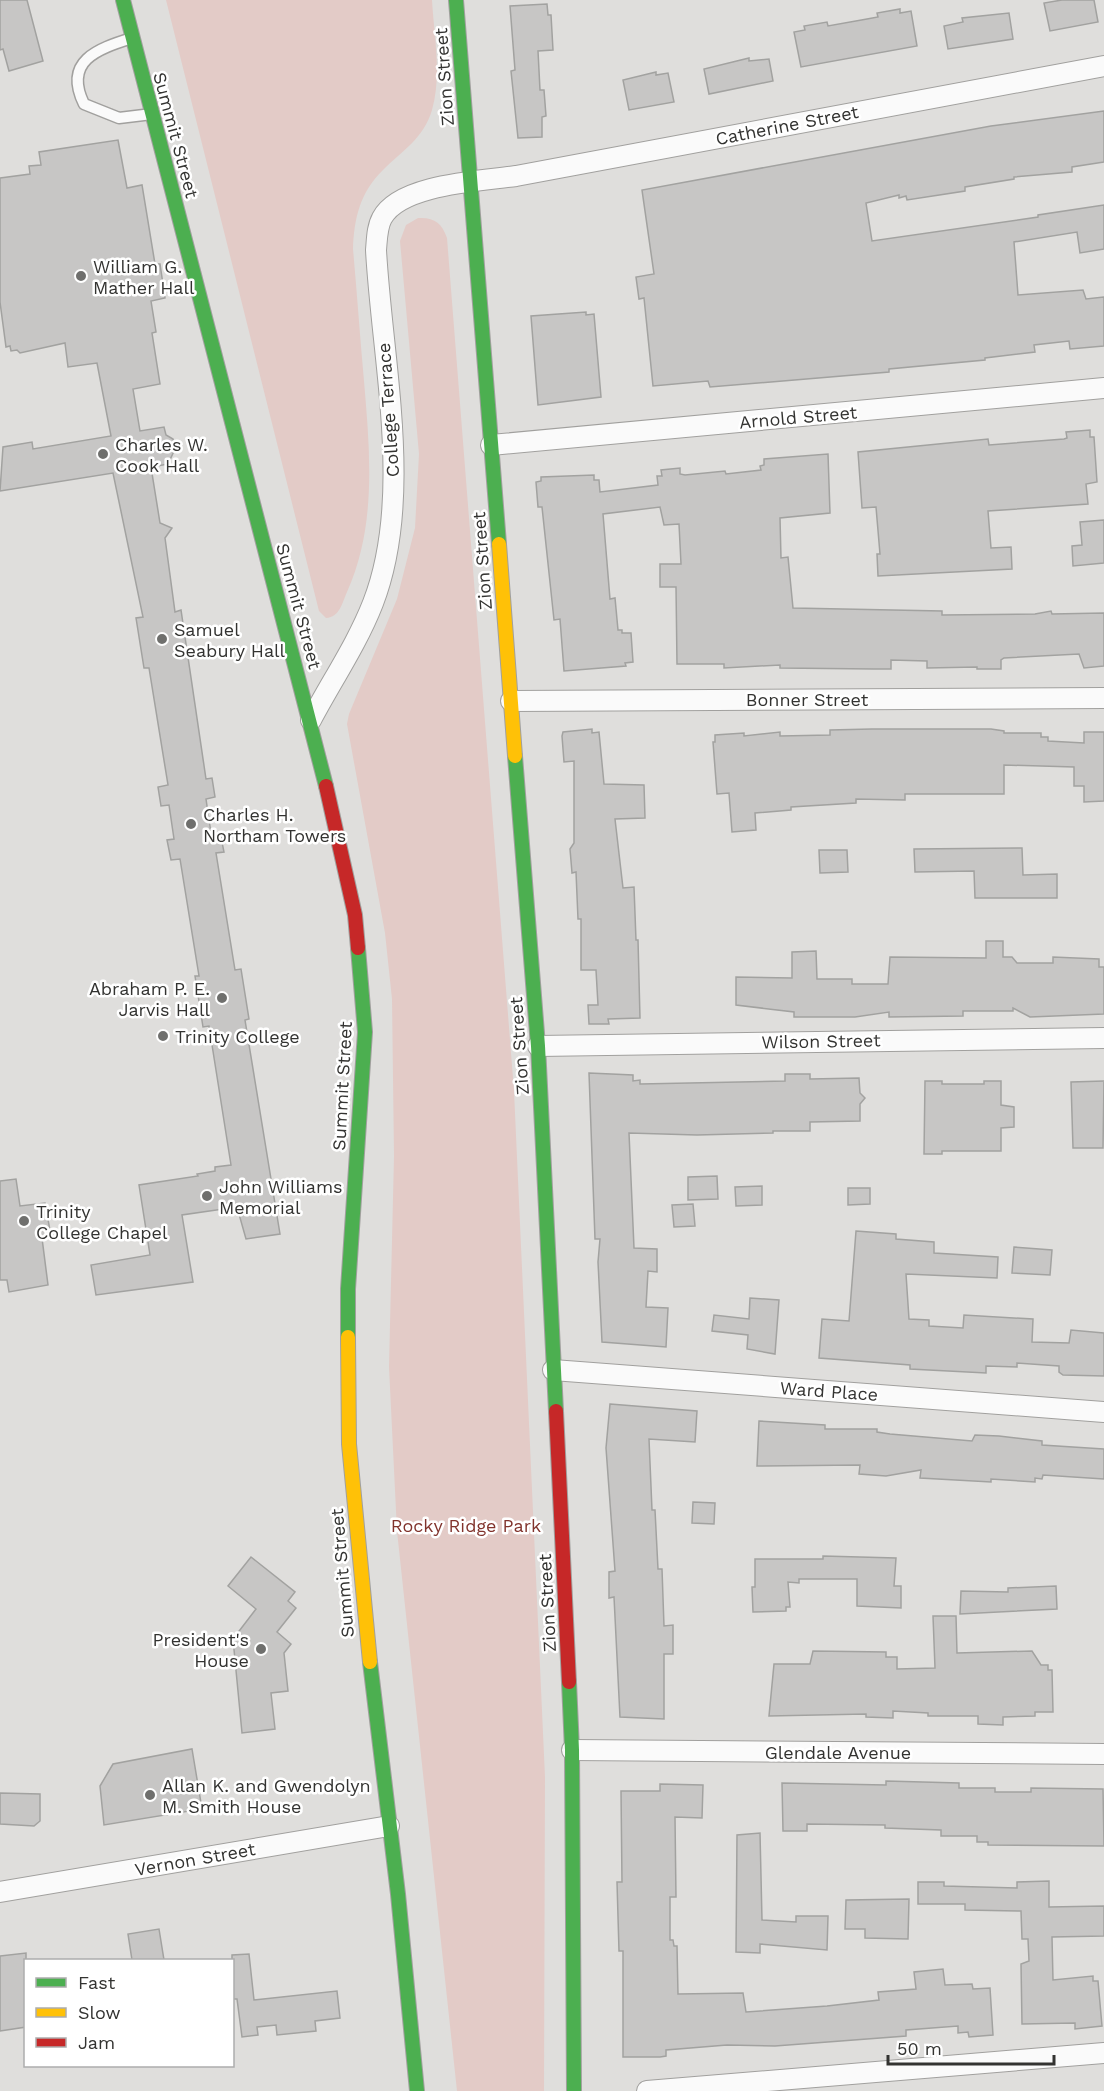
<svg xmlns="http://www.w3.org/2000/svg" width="1104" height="2091" viewBox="0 0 1104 2091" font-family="'Work Sans',sans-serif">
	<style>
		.green { fill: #e3cbc7 }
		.building { fill: #c7c6c5; stroke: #a2a2a0; stroke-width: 1.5 }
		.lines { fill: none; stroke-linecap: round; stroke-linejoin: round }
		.lane-casing { stroke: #a1a09e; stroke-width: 13 }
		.street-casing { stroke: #a1a09e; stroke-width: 22 }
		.fast-casing { stroke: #a1a09e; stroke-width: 16 }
		.slow-casing { stroke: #a1a09e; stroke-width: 16 }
		.jam-casing { stroke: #a1a09e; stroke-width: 16 }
		.lane { stroke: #fafafa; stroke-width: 10 }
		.street { stroke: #fafafa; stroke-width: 20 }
		.fast { stroke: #4caf50; stroke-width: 14 }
		.slow { stroke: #ffc107; stroke-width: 14 }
		.jam { stroke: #c62828; stroke-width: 14 }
		.poi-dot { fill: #6f6f6d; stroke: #fff; stroke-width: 2 }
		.labels { text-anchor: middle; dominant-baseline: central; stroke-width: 5; stroke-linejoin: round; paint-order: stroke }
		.street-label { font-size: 18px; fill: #333331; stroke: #fff }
		.poi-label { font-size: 18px; fill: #333331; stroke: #fff; text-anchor: start }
		.park-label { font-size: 18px; fill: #81332c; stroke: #fff }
	</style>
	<rect width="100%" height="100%" fill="#dfdedc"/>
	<g class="green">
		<path d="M166 0H432C434 36 442 75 432 110 424 138 402 151 383 170 360 192 354 219 353 249 357 293 360 337 364 381 370 452 377 525 347 592 342 603 340 617 326 618L319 611Z"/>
		<path d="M418 218C434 217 442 223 447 238L514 1091 545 1777 544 2091H457L397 1531 389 1367 394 1156 392 999 385 933 347 724 349 714 397 599 415 528 419 454 400 241 406 225Z"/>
	</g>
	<g class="building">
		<polygon points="0,0 27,0 43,61 9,71 3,49 0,50"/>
		<polygon points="1062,0 1094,0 1098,22 1050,31 1044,3"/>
		<polygon points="547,4 548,15 551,15 553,50 538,51 540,90 544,90 546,116 542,117 542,137 518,138 511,71 515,70 510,6"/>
		<polygon points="900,9 900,13 911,11 917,46 801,67 794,32 805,30 804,26 827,22 828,26 867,19 878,17 877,13"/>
		<polygon points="1009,13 1013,39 948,49 944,26 963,22 962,18"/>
		<polygon points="749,58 749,61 769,59 773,81 709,94 704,69"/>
		<polygon points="656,72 656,75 668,73 674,102 629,110 623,80"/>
		<polygon points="1104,111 1104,162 1072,167 1072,172 1014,177 1014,179 965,187 965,191 907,200 906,196 899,198 899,195 866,203 872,241 1038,217 1038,215 1104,205 1104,249 1080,253 1077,232 1014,242 1018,295 1083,290 1086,299 1104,297 1104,346 1070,349 1069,341 1034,345 1035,352 985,358 985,360 889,369 889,372 710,387 708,381 653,386 644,298 639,299 636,277 654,274 642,190 991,126"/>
		<polygon points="118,140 127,188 142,185 155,264 160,264 165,298 151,301 156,332 152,333 160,384 133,389 140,431 164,427 166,435 173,439 175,449 168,464 151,467 160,523 172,528 165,538 175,612 181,610 206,779 212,778 215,797 206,799 211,833 220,832 224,852 216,853 235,970 241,969 249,1019 245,1020 280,1234 246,1239 237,1207 182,1215 193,1282 96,1295 91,1265 150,1255 139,1185 198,1176 197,1174 215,1171 215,1167 231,1165 209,1026 203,1027 195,976 199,976 180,859 171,860 167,840 174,839 169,805 161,806 158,787 168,785 149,668 144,668 136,618 143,617 113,473 0,491 3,447 32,442 33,449 111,436 97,363 68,367 65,343 20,353 17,350 11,351 10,346 6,347 0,302 0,178 30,174 29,166 41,165 39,152"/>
		<polygon points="586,312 586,315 594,314 601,397 538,405 531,316"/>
		<polygon points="1090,430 1090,437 1094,437 1097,482 1086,484 1088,504 988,511 991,548 1011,547 1012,569 878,576 877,554 880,554 876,507 862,508 858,452 988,439 989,445 1064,439 1067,438 1066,432"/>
		<polygon points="828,454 830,513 780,518 781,558 788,557 793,608 942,611 942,615 1035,614 1051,611 1052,614 1104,613 1104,666 1084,668 1079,654 1004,658 1001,660 1001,669 977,669 977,667 927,668 927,661 891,660 891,669 874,669 780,668 780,665 724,668 724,664 677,664 676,587 660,587 660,564 681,564 679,524 664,525 660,507 603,514 610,599 615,598 618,630 622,630 622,633 631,633 633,662 625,663 626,666 564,671 560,619 554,620 542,507 538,507 536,482 541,481 541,477 594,475 594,480 599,480 600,492 658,485 657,476 662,476 661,470 680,468 680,474 685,475 725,471 726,474 761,470 760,466 764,465 764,459"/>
		<polygon points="1104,520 1104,563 1073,566 1072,546 1082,545 1080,522"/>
		<polygon points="592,729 592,733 599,732 604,784 644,785 645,818 615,819 623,888 634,887 636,940 638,940 640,1018 608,1019 609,1024 589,1024 588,1005 598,1005 596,970 581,970 581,919 578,919 576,872 572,873 570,849 574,843 574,761 564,762 562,736 563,732"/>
		<polygon points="872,729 991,729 1004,731 1004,733 1041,733 1041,737 1048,737 1048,741 1084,743 1084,732 1104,732 1104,801 1084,802 1084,786 1074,786 1074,767 1004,765 1004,794 905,794 905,800 856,799 856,803 791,807 791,810 755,813 756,830 732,832 729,793 717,794 713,742 715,742 715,735 744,733 744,736 780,732 780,736 830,735 830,730"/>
		<polygon points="1022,848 1023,875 1057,874 1057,898 975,898 974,871 915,872 914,849"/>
		<polygon points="819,850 847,850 848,872 820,873"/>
		<polygon points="986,941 1003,941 1003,957 1012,957 1017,963 1053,963 1053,957 1099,959 1099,967 1104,967 1104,1014 1030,1017 1013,1008 1013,1011 963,1011 963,1016 889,1017 889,1012 855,1017 794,1017 794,1012 736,1005 736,977 792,978 792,952 816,951 817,979 852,979 852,984 888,984 890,957 986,958"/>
		<polygon points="589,1073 633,1075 633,1081 640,1080 640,1084 785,1081 785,1074 810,1074 810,1079 859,1078 860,1093 865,1098 860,1104 860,1121 810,1122 810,1131 773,1131 773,1133 697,1135 629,1133 634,1248 657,1249 657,1272 648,1271 646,1307 668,1308 666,1347 602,1342 598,1262 600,1239 595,1239"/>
		<polygon points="925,1081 942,1081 942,1084 984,1084 984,1081 1001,1081 1001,1105 1014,1107 1014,1127 1001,1128 1001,1151 942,1151 942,1154 924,1154"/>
		<polygon points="1104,1081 1103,1148 1073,1148 1071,1082"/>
		<polygon points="717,1176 718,1199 688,1200 688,1177"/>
		<polygon points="16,1179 20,1206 45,1203 51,1236 42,1238 48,1285 9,1292 7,1280 0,1280 0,1181"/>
		<polygon points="762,1186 762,1205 736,1206 735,1187"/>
		<polygon points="848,1188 870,1188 870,1204 848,1205"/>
		<polygon points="693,1204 695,1226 674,1227 672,1205"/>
		<polygon points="856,1231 896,1234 896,1239 934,1242 934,1253 998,1257 997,1278 906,1274 909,1319 929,1320 929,1326 963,1328 964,1315 1033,1319 1032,1342 1069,1343 1071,1330 1104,1333 1104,1376 1063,1375 1059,1372 1059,1366 1017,1363 1017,1367 986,1366 986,1373 910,1369 910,1365 819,1358 822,1319 849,1321"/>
		<polygon points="1014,1247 1052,1250 1050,1275 1012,1273"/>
		<polygon points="750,1298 779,1300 775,1354 747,1349 748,1335 712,1331 714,1315 749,1319"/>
		<polygon points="610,1404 697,1411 695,1442 649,1439 652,1510 655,1510 658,1569 662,1569 664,1626 673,1625 673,1654 664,1654 664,1719 620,1717 614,1597 609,1598 609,1572 615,1571 606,1448"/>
		<polygon points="759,1421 825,1425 825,1429 877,1429 877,1432 890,1434 972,1441 975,1435 999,1436 1042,1441 1042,1445 1104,1449 1104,1479 1043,1475 1042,1479 1035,1478 1035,1482 991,1479 991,1482 920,1478 921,1470 886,1476 859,1474 860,1465 757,1466"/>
		<polygon points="693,1502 715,1503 714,1524 692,1523"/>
		<polygon points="823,1556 896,1558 894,1586 901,1586 901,1608 857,1606 857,1579 799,1579 799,1583 788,1582 790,1607 786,1607 786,1611 753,1612 752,1587 755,1587 755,1559 823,1559"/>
		<polygon points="251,1557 295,1592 288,1601 296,1608 277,1632 291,1644 284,1653 288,1691 271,1693 275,1729 242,1733 233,1639 256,1609 228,1586"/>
		<polygon points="1056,1586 1057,1609 960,1614 961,1591 1008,1592 1008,1588"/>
		<polygon points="933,1616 956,1616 957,1653 1032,1651 1041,1665 1048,1665 1048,1670 1052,1670 1053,1712 1035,1712 1035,1716 1003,1717 1003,1725 978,1724 978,1716 928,1716 928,1713 893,1711 893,1718 866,1717 866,1714 769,1716 774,1664 810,1664 813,1651 886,1652 886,1657 897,1657 897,1669 935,1668"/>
		<polygon points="192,1749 202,1809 104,1825 100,1786 113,1764"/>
		<polygon points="886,1781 959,1783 959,1788 995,1788 995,1792 1031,1792 1031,1788 1103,1789 1104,1846 988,1845 988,1842 977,1842 977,1836 941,1836 941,1830 885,1828 885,1825 807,1824 807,1831 783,1831 782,1783 886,1785"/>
		<polygon points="660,1784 703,1785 702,1818 675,1817 676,1897 670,1897 670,1940 673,1940 674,1946 677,1946 678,1994 743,1993 746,2012 827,2006 879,2000 878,1992 916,1989 914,1972 943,1969 945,1985 972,1984 973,1989 990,1988 993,2035 969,2037 968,2032 958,2033 958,2026 906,2030 906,2036 775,2046 727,2045 666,2050 666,2056 660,2057 623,2057 623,1951 619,1951 617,1882 622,1882 621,1791 660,1791"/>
		<polygon points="0,1793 40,1794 40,1821 34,1826 0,1824"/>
		<polygon points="760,1833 762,1920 796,1922 796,1916 828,1916 827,1950 760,1944 760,1953 736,1952 737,1835"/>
		<polygon points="1049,1881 1049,1907 1104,1906 1104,1936 1052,1937 1053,1980 1093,1976 1093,1981 1098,1981 1102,2026 1075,2029 1075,2023 1022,2024 1021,1964 1029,1961 1028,1939 1022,1939 1021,1911 965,1910 965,1904 918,1904 918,1882 944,1882 944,1886 1017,1888 1017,1882"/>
		<polygon points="909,1899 908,1939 865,1938 865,1929 845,1929 846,1900"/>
		<polygon points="159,1929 164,1960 132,1960 128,1934"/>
		<polygon points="26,1953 26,2027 0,2031 0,1956"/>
		<polygon points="249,1954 254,2000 337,1991 340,2018 315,2021 316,2031 277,2035 276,2025 257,2027 258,2035 242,2037 237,1999 232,1999 232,1955"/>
	</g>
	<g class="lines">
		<defs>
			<path id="lane" d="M132 38C97 49 63 61 84 104L119 118 152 114"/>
			<g id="street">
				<polyline points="491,445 1104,388"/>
				<polyline points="511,701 1104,698"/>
				<path d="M311 720C331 682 357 644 373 603 414 497 382 361 376 250 377 239 377 227 382 218 400 184 481 181 516 176L1104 66"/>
				<polyline points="538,1046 1104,1038"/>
				<polyline points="553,1370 1104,1412"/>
				<polyline points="572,1750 1104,1754"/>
				<polyline points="0,1892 389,1826"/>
				<polyline points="647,2091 1104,2053"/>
			</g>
			<g id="fast">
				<polyline points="123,0 326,786"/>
				<polyline points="456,0 499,544"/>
				<polyline points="515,756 538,1046 556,1411"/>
				<polyline points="348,1337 348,1289 365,1032 358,948"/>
				<polyline points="370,1662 398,1894 417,2091"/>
				<polyline points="569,1682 572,1750 574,2091"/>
			</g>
			<g id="slow">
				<polyline points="499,544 515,756"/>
				<polyline points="348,1337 349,1444 370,1662"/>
			</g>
			<g id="jam">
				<polyline points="326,786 355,915 358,948"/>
				<polyline points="556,1411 569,1682"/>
			</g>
		</defs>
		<use href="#lane" class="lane-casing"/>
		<use href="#street" class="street-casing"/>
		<use href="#fast" class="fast-casing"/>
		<use href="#slow" class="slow-casing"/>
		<use href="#jam" class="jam-casing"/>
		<use href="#lane" class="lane"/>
		<use href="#street" class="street"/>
		<use href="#fast" class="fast"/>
		<use href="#slow" class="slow"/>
		<use href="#jam" class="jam"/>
	</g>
	<g class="poi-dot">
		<circle cx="81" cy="276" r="6"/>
		<circle cx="103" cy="454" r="6"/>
		<circle cx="162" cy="639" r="6"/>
		<circle cx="191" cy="824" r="6"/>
		<circle cx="222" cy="998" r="6"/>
		<circle cx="163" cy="1036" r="6"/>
		<circle cx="207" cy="1196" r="6"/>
		<circle cx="24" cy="1221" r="6"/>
		<circle cx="261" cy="1649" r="6"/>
		<circle cx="150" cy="1795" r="6"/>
	</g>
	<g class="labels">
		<g class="street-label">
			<text transform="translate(444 77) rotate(-94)">Zion Street</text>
			<text transform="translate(787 125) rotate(-11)">Catherine Street</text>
			<text transform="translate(176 135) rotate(75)">Summit Street</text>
			<text transform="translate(388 410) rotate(-94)">College Terrace</text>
			<text transform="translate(798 417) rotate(-5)">Arnold Street</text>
			<text transform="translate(482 561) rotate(-94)">Zion Street</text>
			<text transform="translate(299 606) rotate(75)">Summit Street</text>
			<text x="807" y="699">Bonner Street</text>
			<text transform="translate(821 1041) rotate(-1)">Wilson Street</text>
			<text transform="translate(519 1046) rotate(-94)">Zion Street</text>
			<text transform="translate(342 1086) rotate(-87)">Summit Street</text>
			<text transform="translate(829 1391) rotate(4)">Ward Place</text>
			<text transform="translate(342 1573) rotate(-95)">Summit Street</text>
			<text transform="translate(547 1603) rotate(-93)">Zion Street</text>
			<text x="838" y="1752">Glendale Avenue</text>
			<text transform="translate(195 1859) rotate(-10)">Vernon Street</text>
		</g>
		<g class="poi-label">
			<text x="93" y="266">William G.<tspan x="93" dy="21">Mather Hall</tspan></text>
			<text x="115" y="444">Charles W.<tspan x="115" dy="21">Cook Hall</tspan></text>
			<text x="174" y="629">Samuel<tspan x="174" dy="21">Seabury Hall</tspan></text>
			<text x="203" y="814">Charles H.<tspan x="203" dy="21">Northam Towers</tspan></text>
			<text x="210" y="988" text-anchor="end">Abraham P. E.<tspan x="210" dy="21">Jarvis Hall</tspan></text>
			<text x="175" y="1036">Trinity College</text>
			<text x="219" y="1186">John Williams<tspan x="219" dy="21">Memorial</tspan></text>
			<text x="36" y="1211">Trinity<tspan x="36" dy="21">College Chapel</tspan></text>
			<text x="249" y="1639" text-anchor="end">President's<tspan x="249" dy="21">House</tspan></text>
			<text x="162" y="1785">Allan K. and Gwendolyn<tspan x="162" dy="21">M. Smith House</tspan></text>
		</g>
		<g class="park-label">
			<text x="466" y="1525">Rocky Ridge Park</text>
		</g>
	</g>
	<rect x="24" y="1959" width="210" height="108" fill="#ffffff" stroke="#adadad" stroke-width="1.5"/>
	<rect x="36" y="1978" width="30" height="9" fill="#4caf50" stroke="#adadad" stroke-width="1.5"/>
	<text x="78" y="1989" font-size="18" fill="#333331">Fast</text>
	<rect x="36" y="2008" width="30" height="9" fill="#ffc107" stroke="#adadad" stroke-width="1.5"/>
	<text x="78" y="2019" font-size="18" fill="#333331">Slow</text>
	<rect x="36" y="2038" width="30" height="9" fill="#c62828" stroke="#adadad" stroke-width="1.5"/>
	<text x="78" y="2049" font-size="18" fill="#333331">Jam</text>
	<path d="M888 2055v9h166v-9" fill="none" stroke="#333331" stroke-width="3"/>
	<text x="897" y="2055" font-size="18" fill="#333331" stroke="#ffffff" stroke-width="4.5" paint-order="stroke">50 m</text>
</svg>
